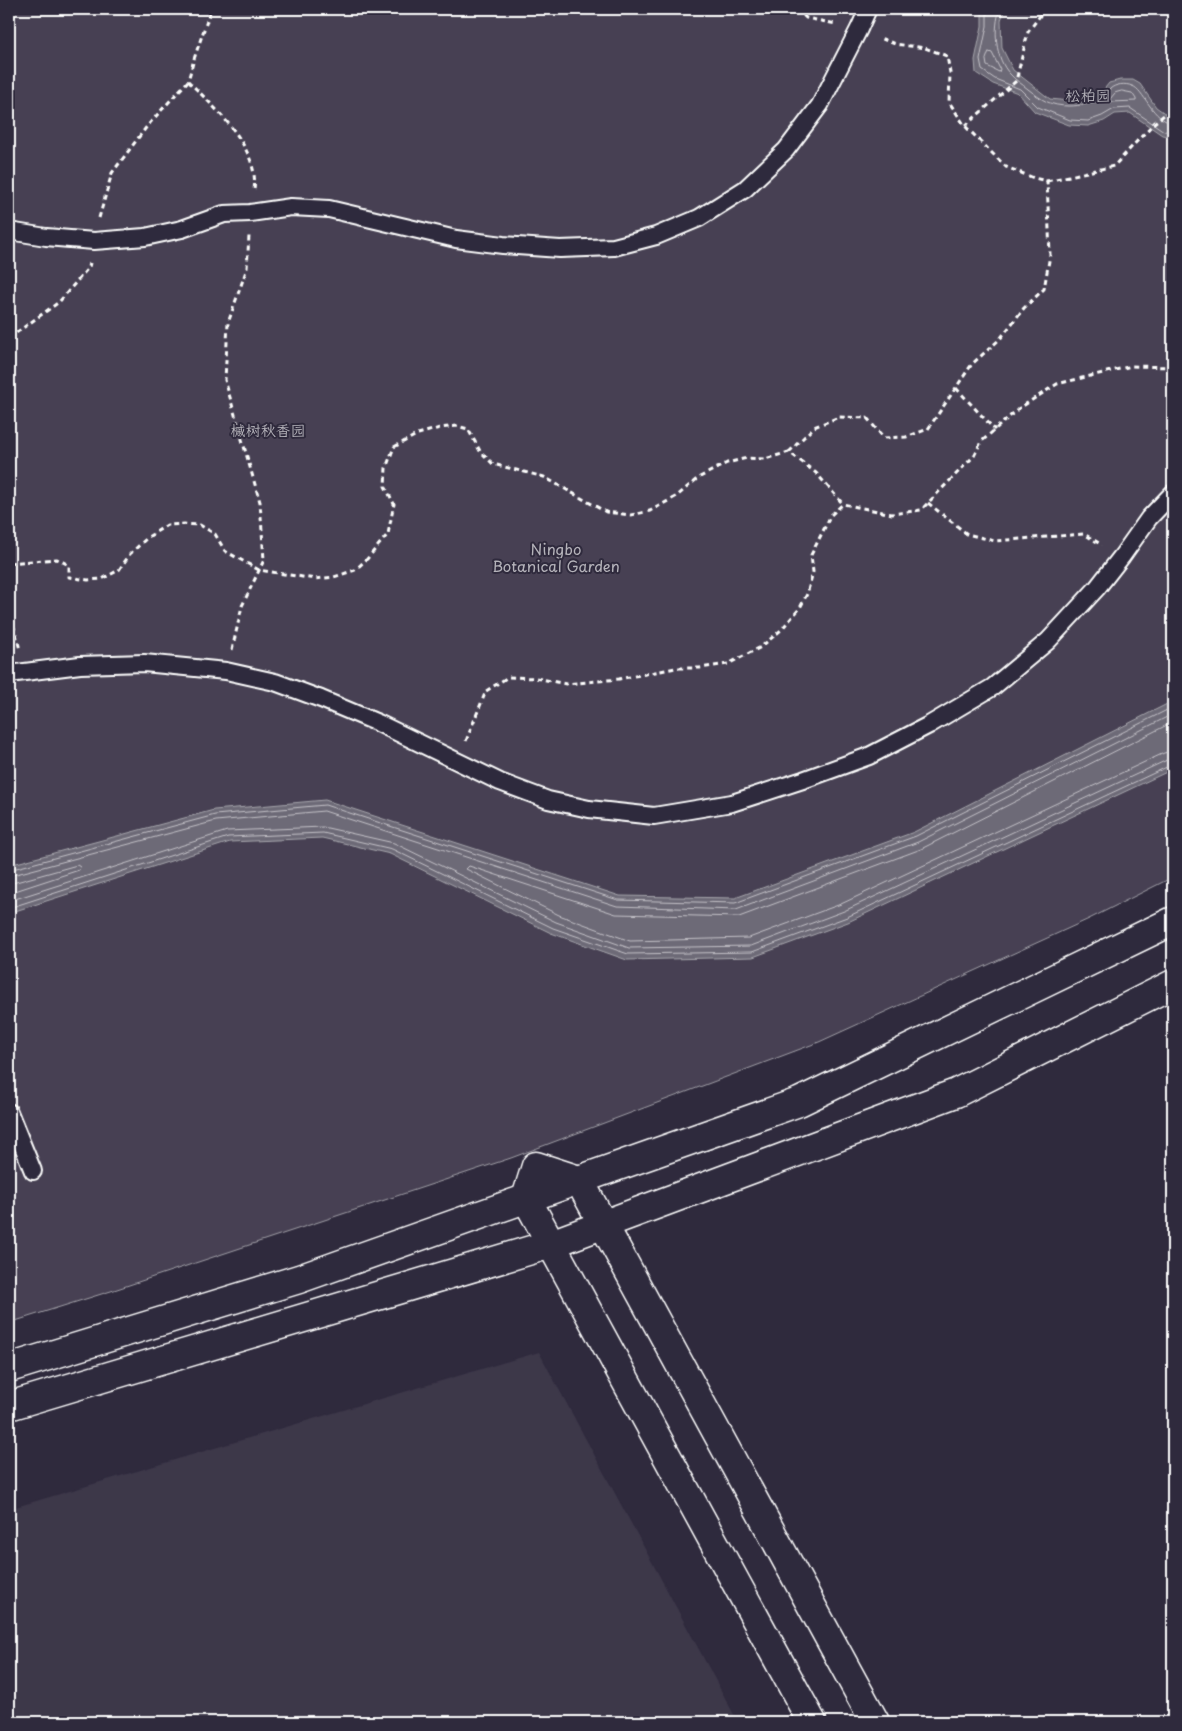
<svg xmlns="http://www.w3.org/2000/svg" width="1182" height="1731" viewBox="0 0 1182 1731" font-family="'Playpen Sans','LXGW WenKai TC',sans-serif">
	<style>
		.built { fill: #3c3749 }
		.green { fill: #464152; stroke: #a2a0a8 }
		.water { fill: #6d6a77; stroke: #a7a6ad }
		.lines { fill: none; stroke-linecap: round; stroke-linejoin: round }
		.shore { stroke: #c5c3c9; stroke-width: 1 }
		.lane-casing { stroke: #fff; stroke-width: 20 }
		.secondary-casing { stroke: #fff; stroke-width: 31 }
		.path { stroke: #fff; stroke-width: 3; stroke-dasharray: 5 4; stroke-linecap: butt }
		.lane { stroke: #2f2a3d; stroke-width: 16 }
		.secondary { stroke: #2f2a3d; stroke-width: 28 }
		.labels { text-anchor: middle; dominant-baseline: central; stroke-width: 4; stroke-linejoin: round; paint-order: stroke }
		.park-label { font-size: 15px; fill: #b5b3ba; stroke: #2f2a3d }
	</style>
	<rect width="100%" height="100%" fill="#2f2a3d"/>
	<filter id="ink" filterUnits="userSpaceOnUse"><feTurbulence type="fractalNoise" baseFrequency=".02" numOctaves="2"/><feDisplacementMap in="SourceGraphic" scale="10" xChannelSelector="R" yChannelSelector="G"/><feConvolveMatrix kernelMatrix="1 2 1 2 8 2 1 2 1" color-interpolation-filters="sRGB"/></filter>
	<g filter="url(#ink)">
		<polygon class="built" points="539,1352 738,1722 9,1722 9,1509"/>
		<polygon class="green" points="9,9 1173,9 1173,877 1089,919 819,1042 511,1158 111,1291 9,1323"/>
		<g class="water">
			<polygon points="982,9 1005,9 1001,20 1002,48 1013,70 1050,99 1070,101 1089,98 1101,93 1109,83 1120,80 1133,80 1140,84 1156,107 1173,119 1173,137 1162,135 1130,113 1115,114 1104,121 1088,126 1069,125 1035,112 1018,93 993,84 976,73 975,60 982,26"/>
			<polygon points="1173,701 1173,769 848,922 753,957 627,960 551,933 390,854 322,838 230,842 9,913 9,865 214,810 325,800 620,896 735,898 914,832"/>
		</g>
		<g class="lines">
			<g class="shore">
				<polyline points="987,9 987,26 980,60 982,70 995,79 1020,89 1038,107 1070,120 1088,121 1102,116 1114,109 1130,108 1164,131 1173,132"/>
				<path d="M1000 9C993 28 995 59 1010 74 1015 80 1022 84 1028 89 1042 100 1050 106 1069 106 1080 106 1094 103 1103 98 1106 96 1107 92 1110 89 1115 84 1126 83 1132 86 1144 89 1152 121 1173 123"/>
				<polygon points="989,52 992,53 1000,69 999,72 987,66 986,60"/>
				<polygon points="1122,91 1132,93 1136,99 1136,101 1111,102 1110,99 1115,93"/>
				<polyline points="1173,722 921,849 739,917 616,914 469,866 466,869 559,915 630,941 749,938 841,904 1164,753 1173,751"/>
				<polyline points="9,870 215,815 325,805 618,900 735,903 916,836 1173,707"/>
				<polyline points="9,876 216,821 324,811 617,906 736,910 918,842 1173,714"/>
				<polyline points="9,884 77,865 80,867 79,870 9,893"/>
				<polyline points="9,901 227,831 323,827 394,843 556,922 629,948 751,946 844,911 1167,760 1173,759"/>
				<polyline points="9,908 228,837 323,833 392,849 553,928 628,954 752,952 847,917 1169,766 1173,765"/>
			</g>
			<defs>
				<g id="lane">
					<polyline points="9,231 46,237 94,241 145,237 182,229 224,214 250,213 291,207 329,209 456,239 503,245 560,249 614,247 656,236 699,218 745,189 786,150 820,105 859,29 868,9"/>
					<polyline points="9,674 80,665 144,663 226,671 275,682 321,699 378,723 500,782 548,800 589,809 654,816 732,803 803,780 869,756 929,725 993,687 1048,641 1097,588 1122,556 1149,518 1173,493"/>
					<polyline points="9,1112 33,1171"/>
				</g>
				<g id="secondary">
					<polyline points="9,1368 299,1279 799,1102 1173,921"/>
					<polyline points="9,1406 551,1244 956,1093 1173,984"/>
					<polyline points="812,1722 526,1198 536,1166 579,1180 875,1722"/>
				</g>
			</defs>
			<use href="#lane" class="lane-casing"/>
			<use href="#secondary" class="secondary-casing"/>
			<g class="path">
				<polyline points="797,9 806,18 836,24"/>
				<path d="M188 81C215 108 260 148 254 190"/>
				<polyline points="965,126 1016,81 1028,32 1045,9"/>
				<polyline points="1047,181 1114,166 1154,123 1173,108"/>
				<polyline points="99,218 112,173 148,125 188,81 194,59 211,9"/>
				<polyline points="9,338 59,302 89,267 90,263"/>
				<polyline points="956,388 995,430"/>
				<polyline points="789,452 814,427 839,417 867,418 884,438 906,437 928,429 972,364 1000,339 1024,308 1044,289 1050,255 1047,181 1034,178 1006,167 965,126 949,102 950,73 947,56 925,48 895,44 880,38"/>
				<polyline points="928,503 967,534 995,541 1084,534 1102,545"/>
				<polyline points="9,563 57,559 69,565 69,577 88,580 102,579 119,570 130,554 148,537 167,525 184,524 200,525 215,534 225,551 259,570 315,579 334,577 355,570 367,559 388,534 394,504 385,486 386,468 394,447 418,434 440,428 457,426 468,429 480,451 493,464 544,477 606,512 631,515 650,511 677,496 698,478 727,463 747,458 765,459 789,452 816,473 843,504"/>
				<polyline points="9,617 15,630 20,650"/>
				<polyline points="232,650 242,606 264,560 260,502 225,380 228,323 247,268 249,236"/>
				<polyline points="466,741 486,691 508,677 536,678 566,684 619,679 676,668 700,668 728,664 761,647 781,630 800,608 807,594 813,572 811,555 831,515 843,504 892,514 921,510 974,456 981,442 1018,409 1057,384 1132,366 1173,367"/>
			</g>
			<use href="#lane" class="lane"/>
			<use href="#secondary" class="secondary"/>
		</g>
	</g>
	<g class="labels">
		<g class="park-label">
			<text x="1088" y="94">松柏园</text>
			<text x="268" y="429">槭树秋香园</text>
			<text x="556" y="548">Ningbo<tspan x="556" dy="17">Botanical Garden</tspan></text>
		</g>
	</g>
	<rect width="1182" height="1731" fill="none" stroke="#2f2a3d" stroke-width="30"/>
	<rect x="15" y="15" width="1152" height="1701" fill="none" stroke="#fff" stroke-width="2" filter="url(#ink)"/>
</svg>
